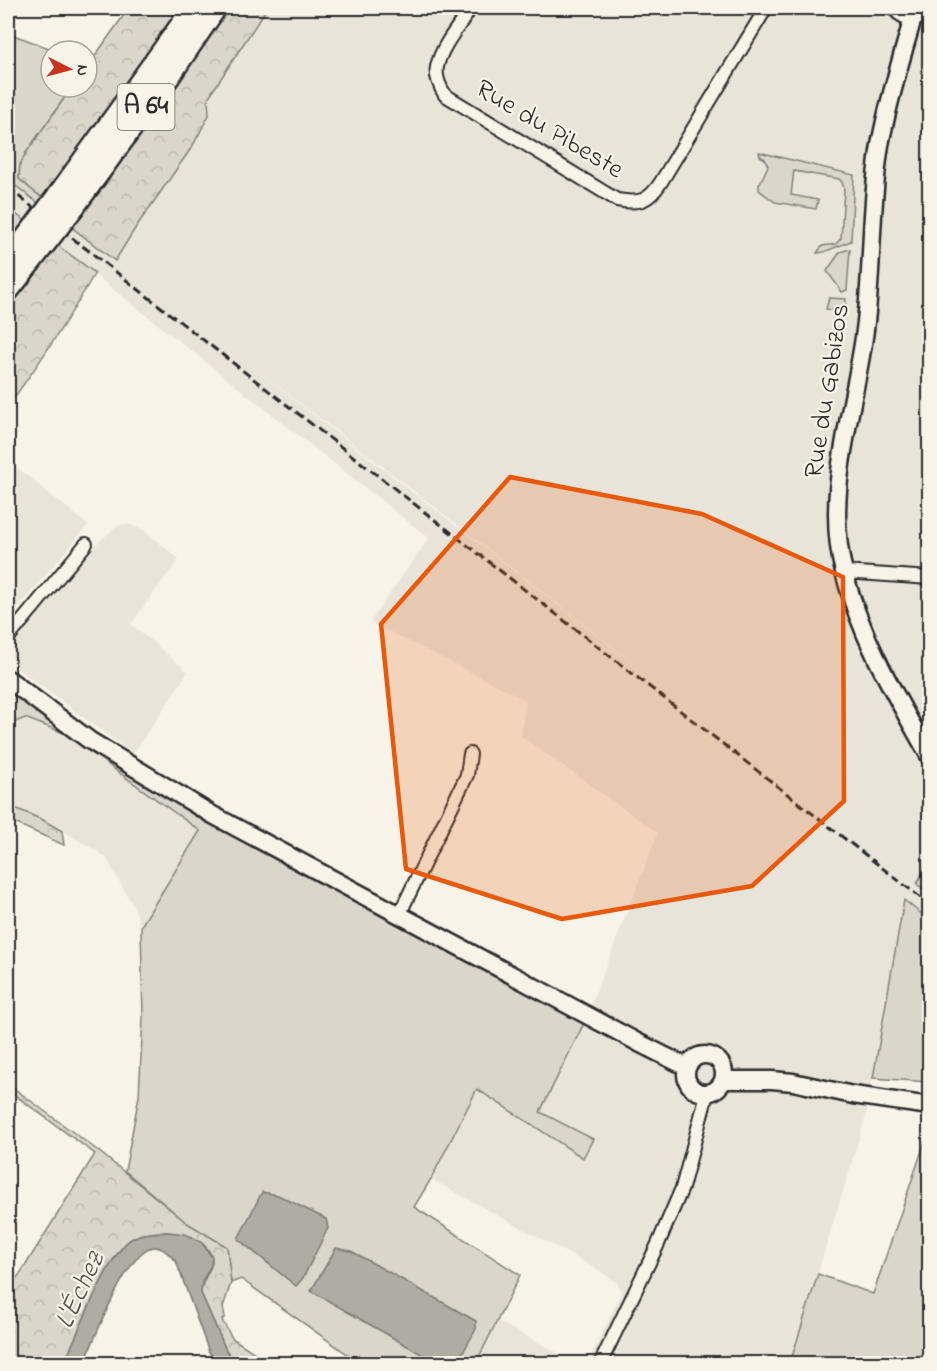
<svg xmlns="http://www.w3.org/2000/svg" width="937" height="1371" viewBox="0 0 937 1371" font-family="'Indie Flower',sans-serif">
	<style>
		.built { fill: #e8e4da; fill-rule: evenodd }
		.green { fill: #dad6cc; stroke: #82807c; stroke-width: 1.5 }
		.forest { fill: url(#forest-crowns); stroke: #82807c; stroke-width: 1.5 }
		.water { fill: #afaca4; stroke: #7a7874; stroke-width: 1.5 }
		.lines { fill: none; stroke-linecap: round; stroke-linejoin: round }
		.street-casing { stroke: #2b2b2b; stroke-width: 16 }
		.secondary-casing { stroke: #2b2b2b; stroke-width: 21 }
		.highway-casing { stroke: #2b2b2b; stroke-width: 26 }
		.street { stroke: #f7f3e8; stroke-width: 12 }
		.secondary { stroke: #f7f3e8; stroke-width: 16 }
		.highway { stroke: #f7f3e8; stroke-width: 21 }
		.rail { stroke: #2b2b2b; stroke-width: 3; stroke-dasharray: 9 4.5; stroke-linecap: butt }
		.highway-bridge-casing { stroke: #2b2b2b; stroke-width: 26; stroke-linecap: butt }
		.highway-bridge { stroke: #f7f3e8; stroke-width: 21 }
		.marked { fill: #e8590c; fill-opacity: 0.2; stroke: #e8590c; stroke-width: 4.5; stroke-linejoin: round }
		.labels { text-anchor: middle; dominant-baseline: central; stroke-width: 4.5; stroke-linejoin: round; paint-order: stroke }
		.shield { fill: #f7f3e8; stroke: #686764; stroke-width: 1.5 }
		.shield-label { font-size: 26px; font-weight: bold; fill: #2b2b2b }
		.street-label { font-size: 27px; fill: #2b2b2b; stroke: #f7f3e8 }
		.water-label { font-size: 28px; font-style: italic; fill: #53524f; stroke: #f7f3e8 }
	</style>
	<defs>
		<pattern id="forest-crowns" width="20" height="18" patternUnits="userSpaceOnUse" patternTransform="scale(1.5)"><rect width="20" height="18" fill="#dad6cc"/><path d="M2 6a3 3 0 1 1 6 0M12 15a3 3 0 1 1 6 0" fill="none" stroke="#bbb8af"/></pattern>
	</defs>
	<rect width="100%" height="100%" fill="#f7f3e8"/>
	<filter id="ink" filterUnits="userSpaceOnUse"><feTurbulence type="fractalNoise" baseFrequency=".0167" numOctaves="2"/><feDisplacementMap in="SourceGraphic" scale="12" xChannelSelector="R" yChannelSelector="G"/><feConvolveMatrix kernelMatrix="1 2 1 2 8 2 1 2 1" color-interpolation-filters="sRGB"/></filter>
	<g filter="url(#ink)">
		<g class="built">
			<path d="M267 8H929L930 859 918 884 929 894V920L904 901 866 1116 790 1363H588L621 1293 617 1282 595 1268 431 1179 477 1089 583 1157 593 1139 540 1112 584 1023 658 833 521 736 526 700 370 622 429 538 57 245 70 226 116 261 136 227 192 147 209 115 208 98ZM247 363 368 455 631 661H630Z"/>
			<polygon points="8,180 38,203 25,221 8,208"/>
			<polygon points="8,460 88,525 8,619"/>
			<polygon points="129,524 142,529 179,559 131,624 188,672 133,754 18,669 11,658 11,647 96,544 118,525"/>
			<polygon points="25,718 64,733 201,831 141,926 135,909 106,858 96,850 43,820 8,805 8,725"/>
			<polygon points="497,1321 577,1363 476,1364"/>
		</g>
		<g class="green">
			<polygon points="8,33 57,51 51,51 51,87 72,87 26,153 20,165 19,179 42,198 38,203 8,180"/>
			<polygon points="759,152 854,175 851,241 824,252 817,253 822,246 836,244 841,238 844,189 842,182 839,179 794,171 791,195 818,200 816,209 775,202 759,190 759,185 768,166 765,159 760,156"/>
			<polygon points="850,249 847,290 842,292 827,271 840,252"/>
			<polygon points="829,298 846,299 845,312 826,309"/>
			<polygon points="8,685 209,819 584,1023 540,1112 593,1139 583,1158 477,1089 431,1179 414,1207 520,1275 476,1363 360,1363 241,1279 231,1283 227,1247 187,1223 125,1171 139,1096 143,1018 141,926 200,831 64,733 25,718 8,725"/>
			<polygon points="929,859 929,894 917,884"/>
			<polygon points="904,900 929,920 929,1082 873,1078"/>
			<polygon points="929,1130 929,1354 913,1363 790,1363 818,1274 873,1294"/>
		</g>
		<g class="forest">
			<polygon points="129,8 181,8 106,114 42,198 19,179 20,165 26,153 72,87 87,87 87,67"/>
			<polygon points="228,8 267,8 208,98 209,115 192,147 136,227 115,261 70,226 172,89"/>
			<polygon points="8,208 25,221 8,243"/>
			<path d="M57 245 95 273C68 320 40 363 8 406V306Z"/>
			<polygon points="8,805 43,820 62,831 64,845 8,820"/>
			<path d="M8 1084 97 1150 187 1223 227 1247 231 1283 223 1307 225 1317 222 1320 232 1338 270 1363C253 1363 237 1366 226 1350L201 1293C202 1279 209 1274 212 1263 214 1248 194 1235 181 1234 165 1231 147 1231 132 1239 109 1252 77 1337 64 1363H8V1288L20 1274 95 1154 8 1090Z"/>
		</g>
		<g class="water">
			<polygon points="262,1192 278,1195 326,1219 328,1228 303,1278 296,1286 238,1239"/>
			<path d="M168 1232 185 1234 201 1242 212 1257 211 1265 202 1282 201 1293 226 1350 231 1358 244 1363H219L209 1352 176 1261C170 1255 162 1246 153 1247 128 1249 94 1341 84 1363H64C77 1336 108 1254 131 1239 142 1232 155 1233 168 1232Z"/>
			<polygon points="336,1248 351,1251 476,1321 476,1329 457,1363 437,1363 311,1291"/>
		</g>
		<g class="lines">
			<defs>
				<g id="street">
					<path d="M471 8C460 25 441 46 437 67 435 77 440 87 445 95L617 200C640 204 649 201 661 182L766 8"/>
					<polyline points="844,572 930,578"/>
					<polyline points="8,638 86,544"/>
					<polyline points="399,915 467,775 470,754"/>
					<polyline points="600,1364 658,1244 682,1188 707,1094"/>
				</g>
				<g id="secondary">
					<path d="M896 8C906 19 917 19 930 12"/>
					<path d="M913 18C901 59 888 102 880 145 870 206 873 269 865 330 855 409 823 493 844 572 861 639 897 698 930 757"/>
					<polyline points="8,679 89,740 211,814 639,1043 687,1067"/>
					<circle cx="705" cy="1074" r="19"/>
					<polyline points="724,1080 772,1080 793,1082 853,1095 930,1106"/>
				</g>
				<g id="highway">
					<polyline points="58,196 194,8"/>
					<polyline points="74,206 169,76 215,8"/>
					<polyline points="8,262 31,232"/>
					<polyline points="8,290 45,243"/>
				</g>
			</defs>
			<use href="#street" class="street-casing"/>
			<use href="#secondary" class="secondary-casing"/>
			<use href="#highway" class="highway-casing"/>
			<use href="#street" class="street"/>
			<use href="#secondary" class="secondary"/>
			<use href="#highway" class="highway"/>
			<polyline class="rail" points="8,188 930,905"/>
			<defs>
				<g id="highway-bridge">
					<polyline points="31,232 58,196"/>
					<polyline points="45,243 74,206"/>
				</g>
			</defs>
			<use href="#highway-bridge" class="highway-bridge-casing"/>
			<use href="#highway-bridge" class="highway-bridge"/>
		</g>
	</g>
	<path class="marked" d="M510 477 702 514 843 577 844 801 752 886 562 919 406 869 381 624Z"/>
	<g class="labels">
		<rect class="shield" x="117.5" y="84" width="57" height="46" rx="4.5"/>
		<g class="shield-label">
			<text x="146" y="107">A 64</text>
		</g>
		<g class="street-label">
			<text transform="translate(549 130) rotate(31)">Rue du Pibeste</text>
			<text transform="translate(828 391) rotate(-81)">Rue du Gabizos</text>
		</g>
		<g class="water-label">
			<text transform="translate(81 1291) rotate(-65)">L'Échez</text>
		</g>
	</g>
	<rect width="937" height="1371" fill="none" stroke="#f7f3e8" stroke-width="30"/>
	<rect x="15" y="15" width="907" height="1341" fill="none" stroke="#2b2b2b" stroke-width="2" filter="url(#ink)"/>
	<g transform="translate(69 69) rotate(96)"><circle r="28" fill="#f7f3e8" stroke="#a5a39c" stroke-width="1.5"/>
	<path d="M0-4.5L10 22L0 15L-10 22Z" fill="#c8321e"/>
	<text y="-9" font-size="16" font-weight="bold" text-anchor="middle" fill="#2b2b2b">N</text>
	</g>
</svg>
